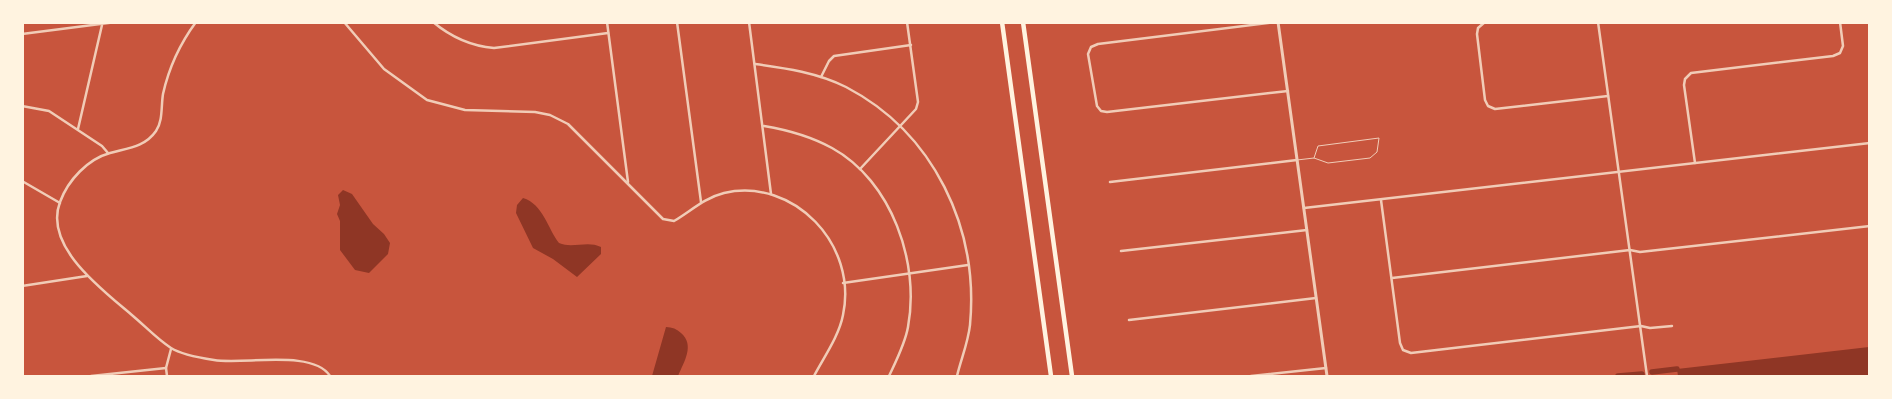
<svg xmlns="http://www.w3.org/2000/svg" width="1892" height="399" viewBox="0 0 1892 399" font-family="Literata,serif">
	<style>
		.water { fill: #8f3625 }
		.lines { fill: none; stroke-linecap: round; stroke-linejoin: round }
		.canal { stroke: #8f3625; stroke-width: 5.5 }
		.service { stroke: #f1ccb7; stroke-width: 1 }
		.minor { stroke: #f1ccb7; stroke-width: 2.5 }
		.tertiary { stroke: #f1ccb7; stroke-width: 3 }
		.motorway { stroke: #fff3e0; stroke-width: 4.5 }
	</style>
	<rect width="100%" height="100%" fill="#c8553d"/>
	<g class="water">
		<polygon points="343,190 352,194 373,224 384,234 390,243 388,254 369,273 355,270 340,250 340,221 337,214 340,205 338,195"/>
		<path d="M523 198C543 204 548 229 559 243 573 249 587 240 601 247V254L577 277 553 259 533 248 516 213 517 205Z"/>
		<path d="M666 327C672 327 677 329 681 333 695 345 684 362 678 376H652Z"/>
		<polygon points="1869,347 1869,376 1678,376 1677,369"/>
	</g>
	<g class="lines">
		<g class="canal">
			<polyline points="1652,372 1677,369"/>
			<polyline points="1618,376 1642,374"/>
		</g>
		<polyline class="service" points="1297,160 1314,158 1328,163 1370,158 1377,152 1379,138 1318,146 1314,158"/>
		<g class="minor">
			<path d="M196 22C179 45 169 67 163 94 161 106 163 121 156 131 145 147 128 148 110 153 88 159 68 180 60 202 43 247 104 291 133 316 145 326 157 339 171 348 182 355 201 358 214 360 243 365 313 349 330 376"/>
			<path d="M344 22 384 69 427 100 465 110 535 112 550 115 568 124 663 219 674 221C691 211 704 198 724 193 794 177 858 245 843 315 839 336 824 357 814 376"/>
			<path d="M433 22C451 37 470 46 494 48L608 33"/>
			<polyline points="607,22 628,182"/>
			<polyline points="677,22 701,202"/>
			<polyline points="749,22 771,194"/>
			<polyline points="1276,22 1098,44 1091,47 1088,54 1097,106 1101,111 1107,112 1288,91"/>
			<polyline points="1485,22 1478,28 1477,34 1485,100 1488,106 1495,109 1608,96"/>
			<polyline points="1598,22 1647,376"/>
			<polyline points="22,34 116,22"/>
			<path d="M755 64C786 68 818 73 846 87 934 133 979 228 970 325 968 343 961 359 957 376"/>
			<polyline points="821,77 829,61 834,56 911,45"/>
			<polyline points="22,106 49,111 102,146 108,153"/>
			<path d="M764 126C788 130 810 136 832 148 892 181 920 263 908 327 905 344 896 361 889 376"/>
			<polyline points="78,129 102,25"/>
			<polyline points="1695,163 1684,85 1685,79 1691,73 1833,56 1840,53 1843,46 1840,22"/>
			<polyline points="860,169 916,109 918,102 907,22"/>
			<polyline points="22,181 60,203"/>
			<polyline points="1110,182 1297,160"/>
			<polyline points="1381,200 1400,343 1403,350 1411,353 1641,326 1650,328 1672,326"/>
			<polyline points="1304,208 1870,143"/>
			<polyline points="1121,251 1307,230"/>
			<polyline points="1392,278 1630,250 1640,252 1870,226"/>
			<polyline points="843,283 968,265"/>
			<polyline points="22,286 87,276"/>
			<polyline points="1129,320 1316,298"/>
			<polyline points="91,376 166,368"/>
			<polyline points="167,376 166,368 171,349"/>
			<polyline points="1251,376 1326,368"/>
		</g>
		<polyline class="tertiary" points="1278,22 1327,376"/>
		<g class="motorway">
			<polyline points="1002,22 1051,376"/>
			<polyline points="1023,22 1072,376"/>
		</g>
	</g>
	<rect width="1892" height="399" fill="none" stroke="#fff3e0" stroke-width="48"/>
</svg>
